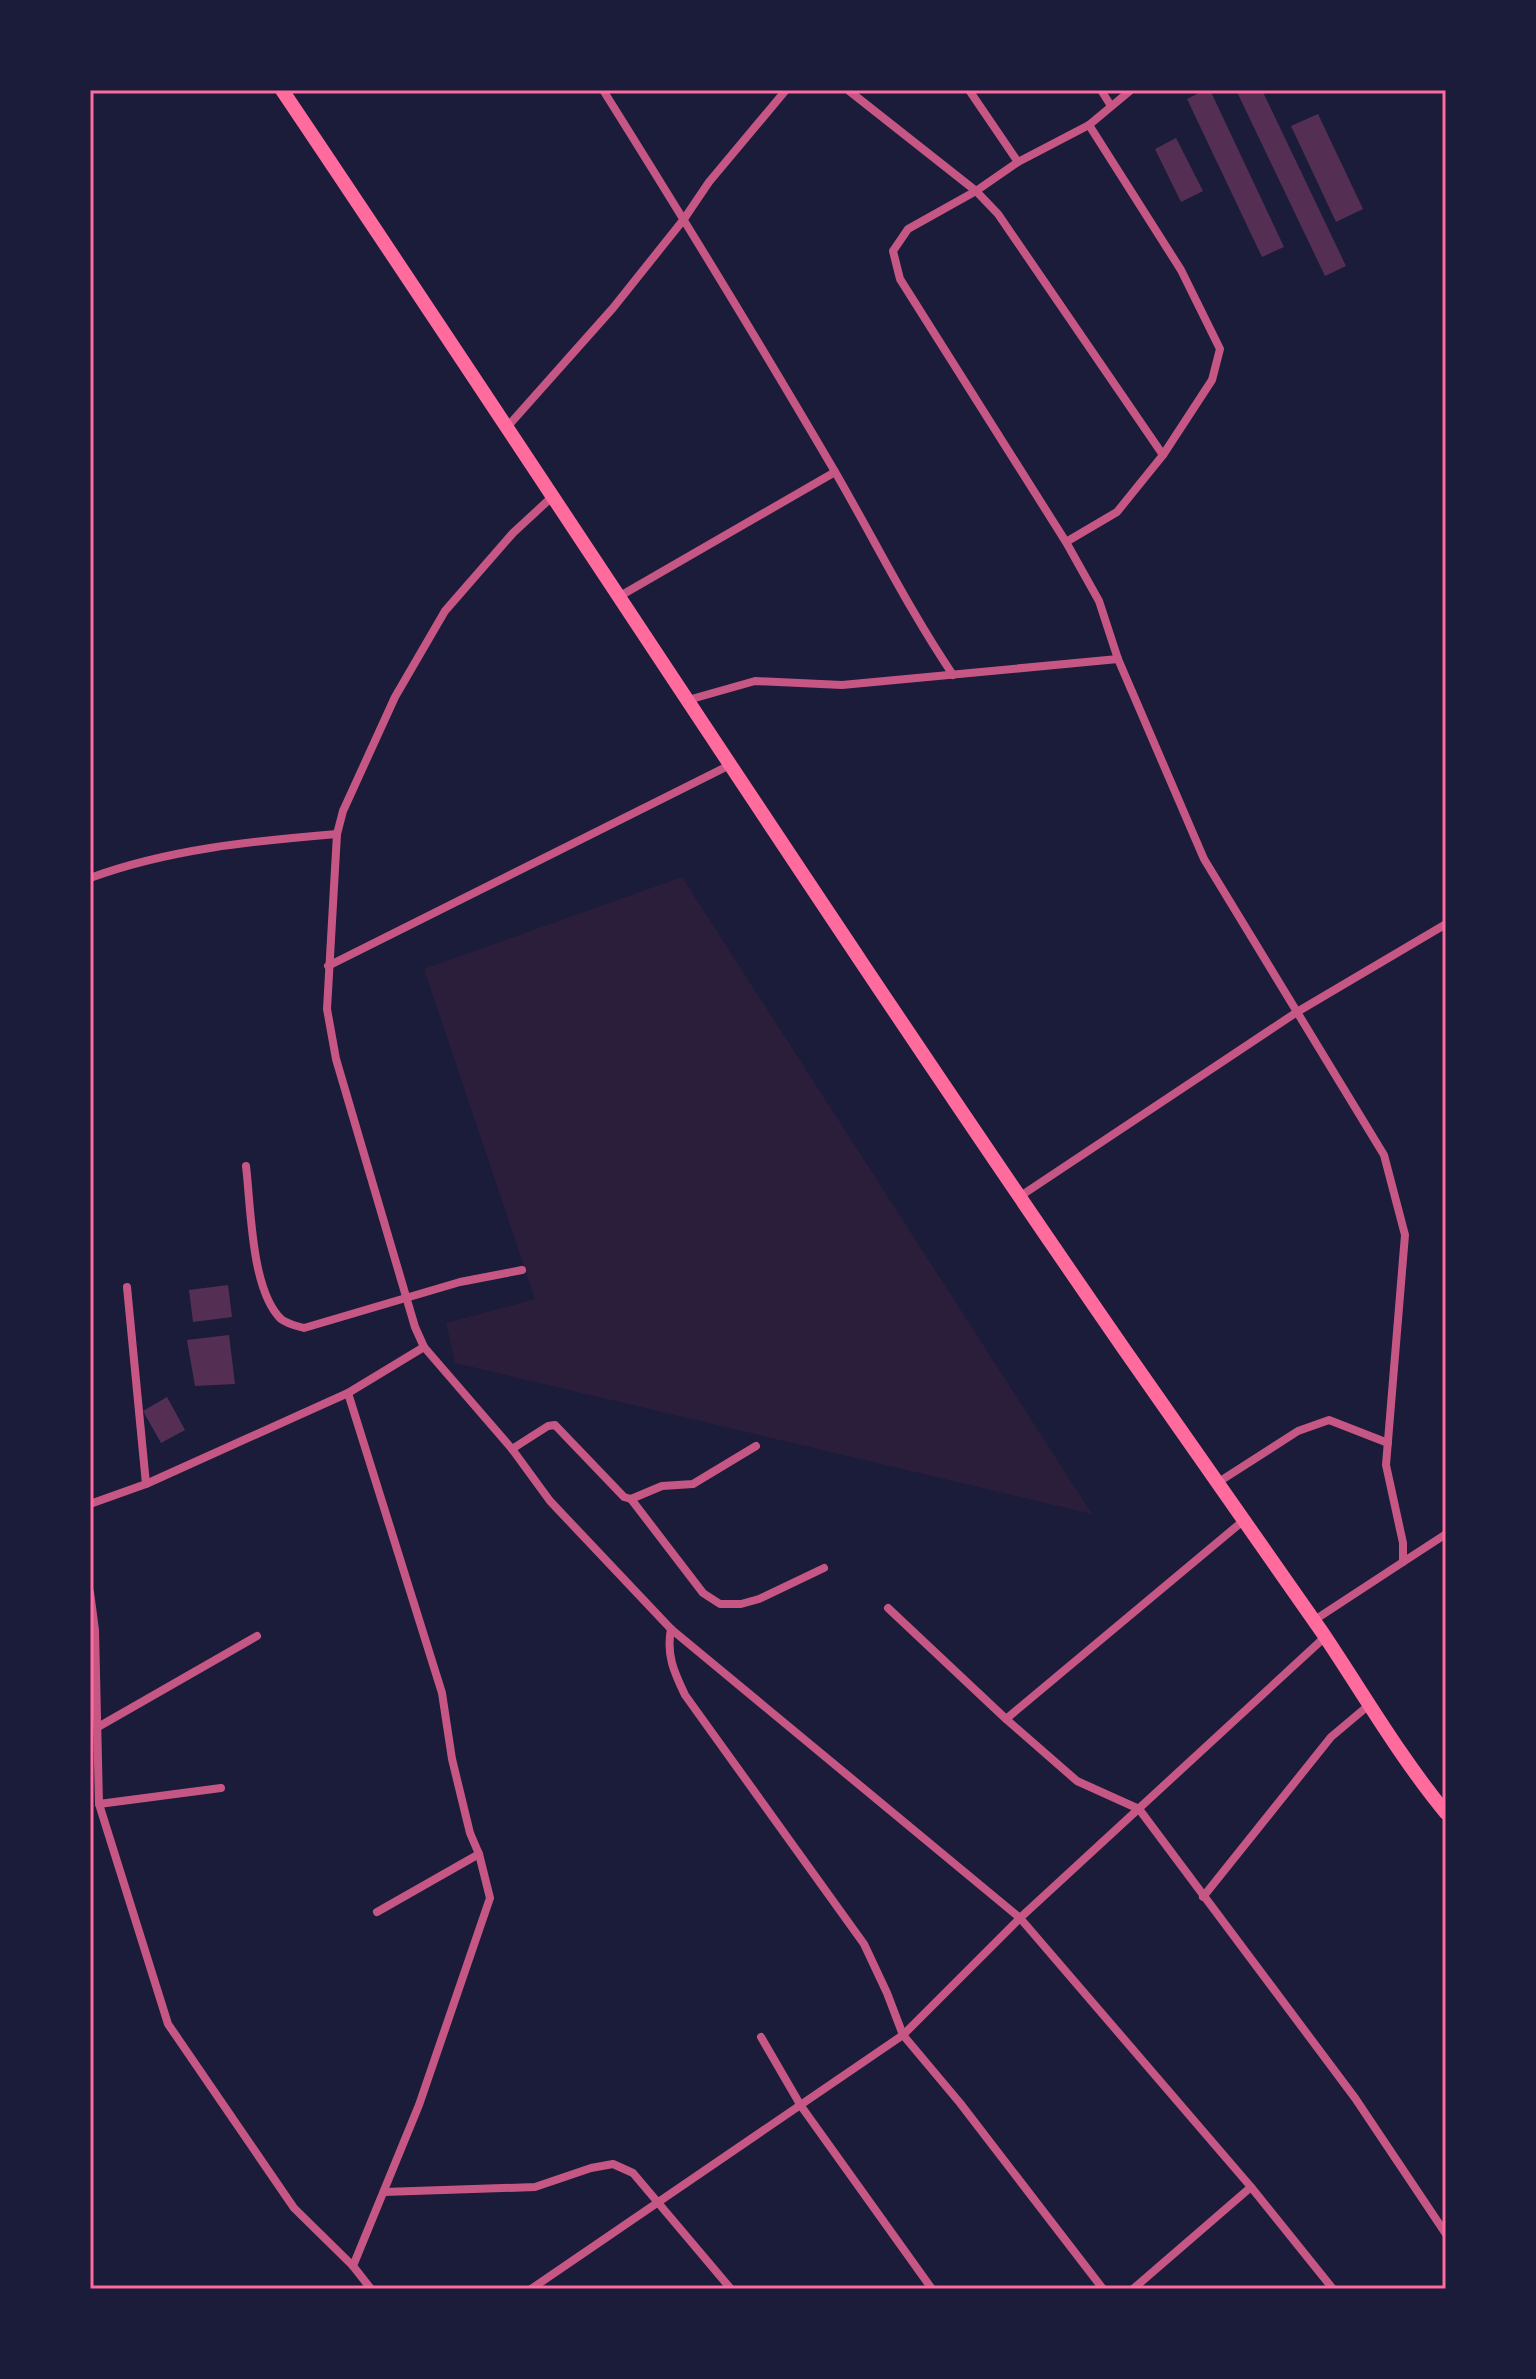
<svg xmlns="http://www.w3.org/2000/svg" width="1536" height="2379" viewBox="0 0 1536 2379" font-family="'PT Sans',sans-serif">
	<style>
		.green { fill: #2a1e3b }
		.building { fill: #542f53 }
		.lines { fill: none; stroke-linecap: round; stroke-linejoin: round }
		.minor { stroke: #c65784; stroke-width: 8 }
		.primary { stroke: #ff6b9d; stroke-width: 14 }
		.neatline { fill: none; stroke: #ff6b9d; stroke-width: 3 }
	</style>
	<rect width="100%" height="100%" fill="#1b1b3a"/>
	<polygon class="green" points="682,877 1092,1514 455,1363 446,1323 535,1299 424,969"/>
	<g class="building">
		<polygon points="1205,90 1210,90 1284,247 1262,257 1187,99"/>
		<polygon points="1236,90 1262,90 1346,266 1325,276"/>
		<polygon points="1318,114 1363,209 1336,222 1291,126"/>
		<polygon points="1176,138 1203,191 1181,202 1155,149"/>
		<polygon points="228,1285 232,1317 193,1322 189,1290"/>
		<polygon points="229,1335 235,1384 195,1386 187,1340"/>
		<polygon points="167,1397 185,1430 161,1443 143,1411"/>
	</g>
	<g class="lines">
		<g class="minor">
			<path d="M603 90C682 216 759 342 834 470 874 539 909 610 953 675"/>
			<polyline points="848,90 976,191 998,214 1163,455"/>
			<polyline points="969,90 1018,162"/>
			<polyline points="1101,90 1111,106"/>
			<polyline points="1131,90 1089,125 1018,162 976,191 908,229 893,251 900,279 1066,542 1099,601 1118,659 1204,859 1384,1155 1405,1235 1386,1465 1403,1543 1403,1562 1313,1621"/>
			<polyline points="508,426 613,308 684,219 709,182 786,90"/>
			<polyline points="553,496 513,533 445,611 395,697 343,811 337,834 327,1009 336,1059 415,1327 424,1347 512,1449 550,1501 671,1629 1020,1918 1251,2187 1333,2289"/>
			<polyline points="1066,542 1117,512 1163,455 1212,380 1220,349 1181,270 1089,125"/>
			<polyline points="620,596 835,472"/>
			<polyline points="688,700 755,681 842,685 1118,659"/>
			<path d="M90 878C169 849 253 841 337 834"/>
			<polyline points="328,966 730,765"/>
			<path d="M246 1166C251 1207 251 1290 281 1319 287 1324 297 1326 304 1328L460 1282 522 1270"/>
			<polyline points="1019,1197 1297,1012 1446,924"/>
			<polyline points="127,1287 146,1484"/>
			<polyline points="348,1393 442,1693 452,1759 470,1833 479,1854 490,1898 419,2105 353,2266"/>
			<polyline points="512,1449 548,1426 555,1425 624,1497 631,1499 662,1486 693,1484 756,1446"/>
			<polyline points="1217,1483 1298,1431 1329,1420 1388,1443"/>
			<polyline points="631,1499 703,1593 720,1604 741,1604 759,1599 824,1568"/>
			<polyline points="90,1504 146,1484 348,1393 424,1347"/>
			<polyline points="1403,1562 1446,1534"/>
			<polyline points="90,1592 95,1630 99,1804 168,2024 294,2208 353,2266 371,2289"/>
			<polyline points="888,1608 1006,1719 1077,1781 1139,1809 1355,2098 1446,2234"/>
			<path d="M671 1629C666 1655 674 1672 685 1695L864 1944 887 1993 903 2035 960 2103 1103 2289"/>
			<polyline points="1006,1719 1243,1521"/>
			<polyline points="98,1727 257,1636"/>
			<polyline points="99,1804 221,1788"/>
			<polyline points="1203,1897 1331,1737 1369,1705"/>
			<polyline points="377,1912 479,1854"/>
			<polyline points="761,2037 801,2106 932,2289"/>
			<polyline points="384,2192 535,2187 591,2168 613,2164 633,2173 731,2289"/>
			<polyline points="531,2289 903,2035 1020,1918 1325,1637"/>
			<polyline points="1133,2289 1251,2187"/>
		</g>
		<path class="primary" d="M282 90C564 509 837 934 1124 1349 1190 1444 1257 1538 1322 1632 1363 1693 1399 1756 1446 1813"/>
	</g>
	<rect width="1536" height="2379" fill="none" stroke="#1b1b3a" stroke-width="184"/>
	<rect x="92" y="92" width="1352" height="2195" class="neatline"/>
</svg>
